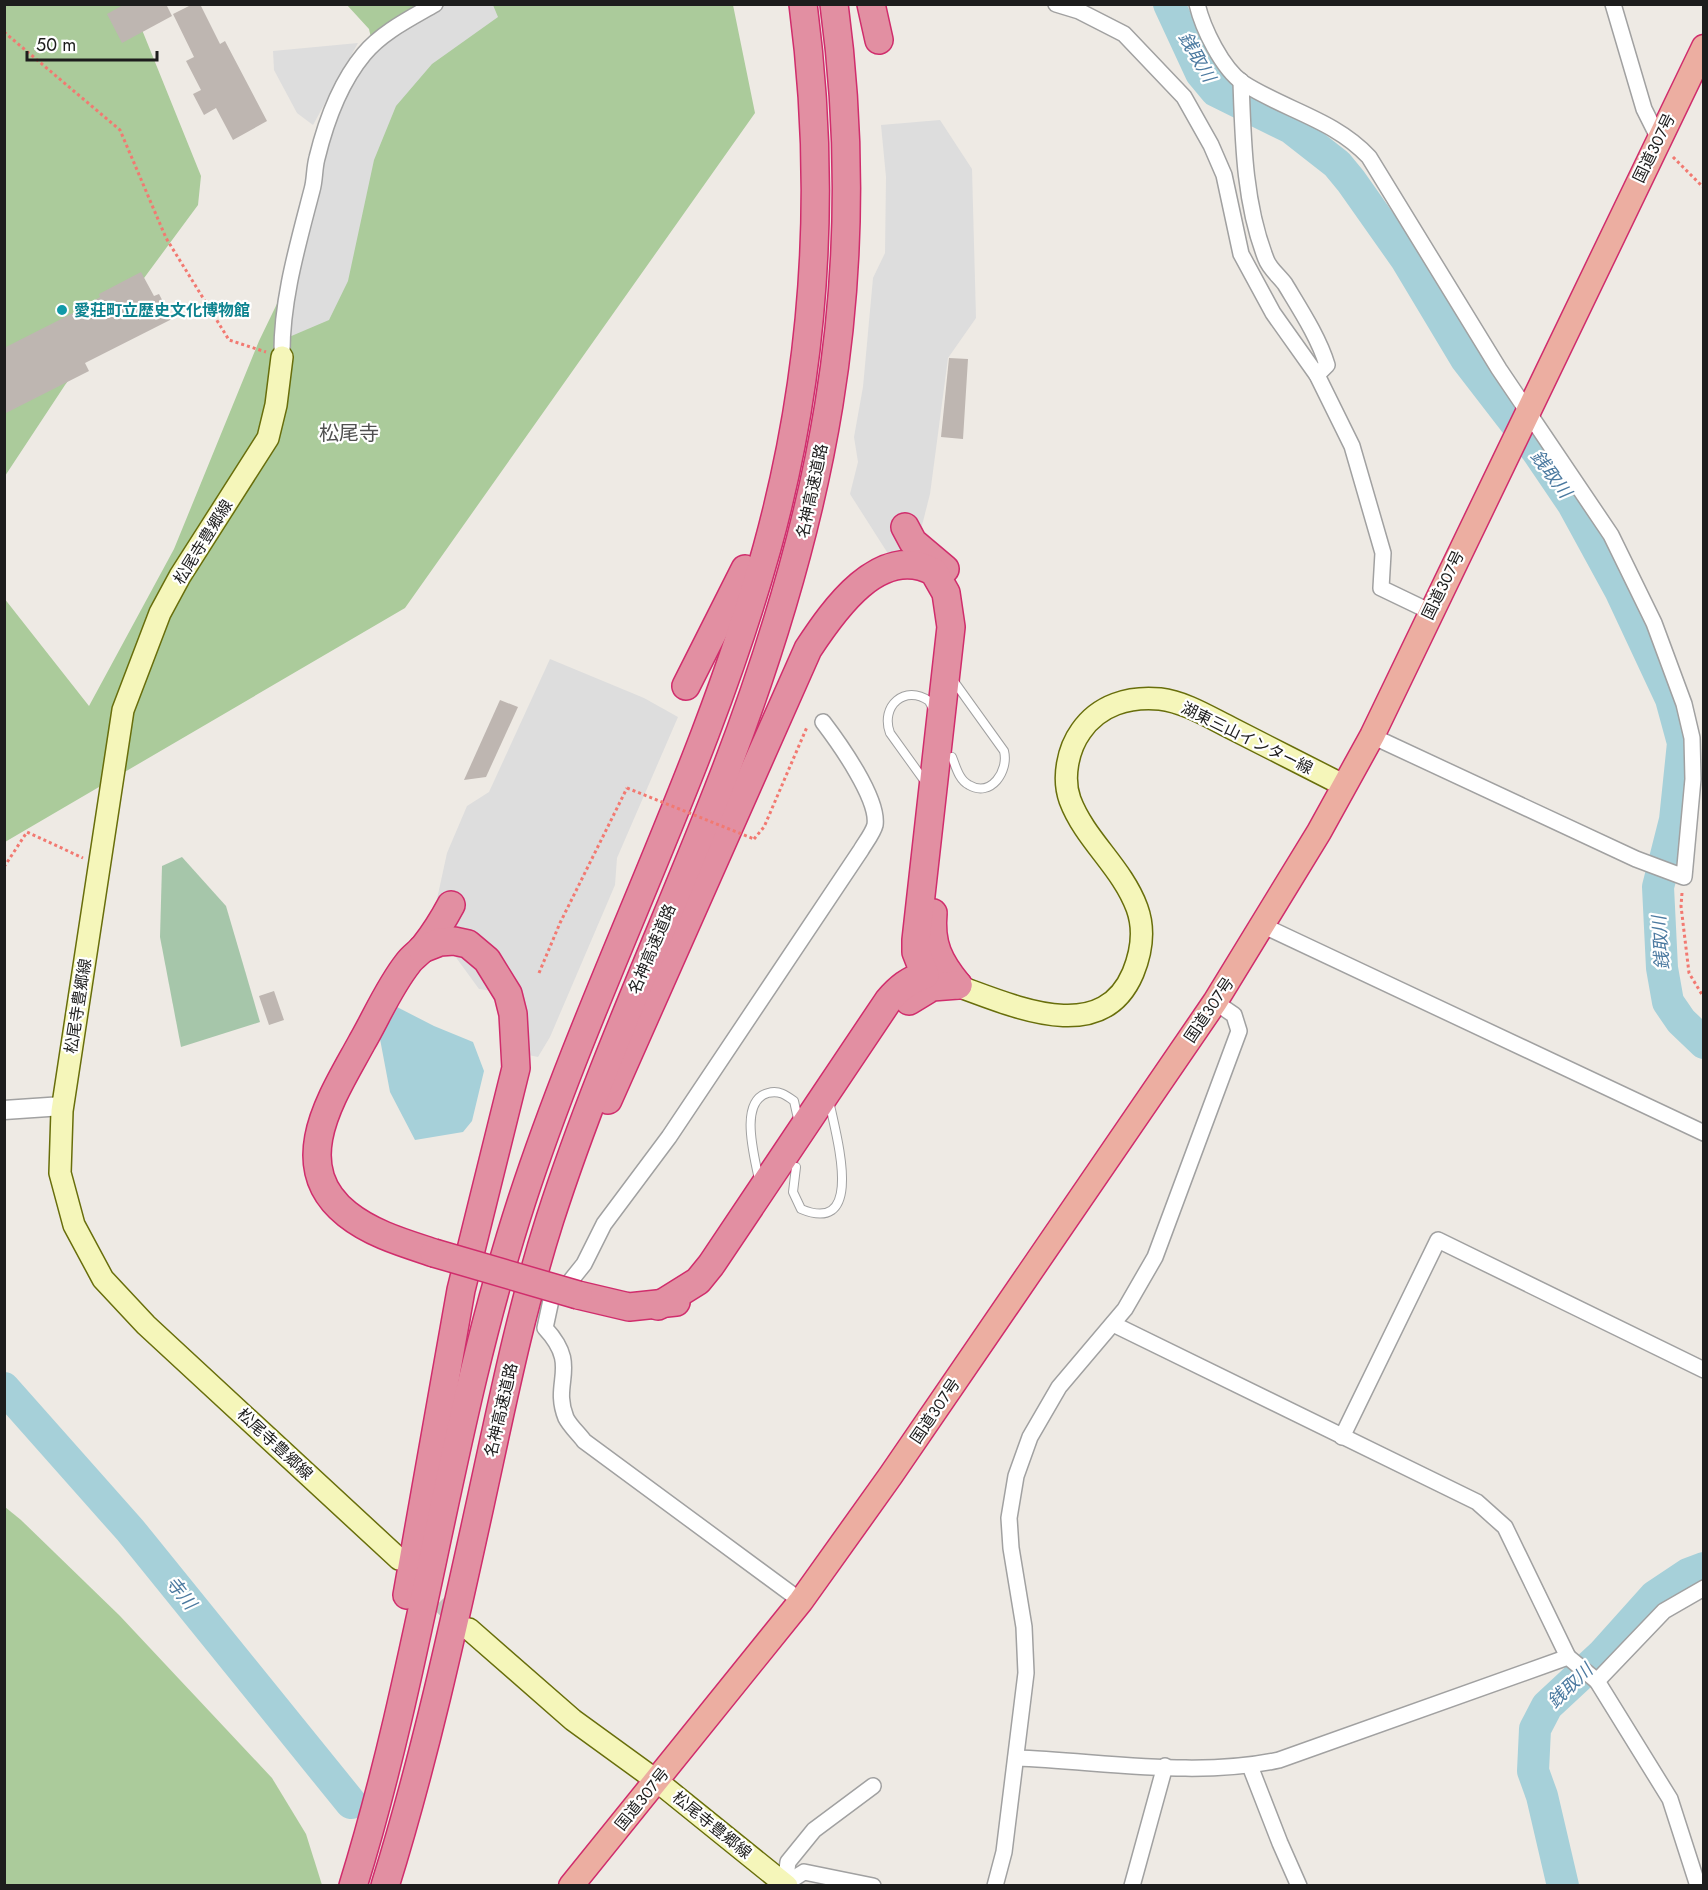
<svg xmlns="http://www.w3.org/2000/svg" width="1708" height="1890" viewBox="0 0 1708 1890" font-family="Jost,'Noto Sans JP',sans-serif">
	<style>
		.forest { fill: #abcb9b }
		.cemetery { fill: #a6c6aa }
		.parking { fill: #ddd }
		.water { fill: #a6d0d9 }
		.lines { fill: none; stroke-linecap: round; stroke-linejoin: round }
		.river { stroke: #a6d0d9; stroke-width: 32 }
		.building { fill: #beb6b1 }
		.secondary-tunnel { stroke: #c4c1bc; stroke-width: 21; stroke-dasharray: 21 10; stroke-linecap: butt }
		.service-casing { stroke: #a1a1a1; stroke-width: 10 }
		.minor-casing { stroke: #a1a1a1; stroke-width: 18 }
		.tertiary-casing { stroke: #a1a1a1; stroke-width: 21 }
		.secondary-casing { stroke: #686e0b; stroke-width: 24 }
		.trunk-casing { stroke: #d02d6c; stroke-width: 27 }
		.motorway-casing { stroke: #d02d6c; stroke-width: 30 }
		.path { stroke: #f27971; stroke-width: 3; stroke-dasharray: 3 3; stroke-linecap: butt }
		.service { stroke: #fff; stroke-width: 8 }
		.minor { stroke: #fff; stroke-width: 15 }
		.tertiary { stroke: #fff; stroke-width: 18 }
		.secondary { stroke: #f5f6ba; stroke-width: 21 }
		.trunk { stroke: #ecaea1; stroke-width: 24 }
		.motorway { stroke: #e28fa2; stroke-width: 27 }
		.motorway-bridge-casing { stroke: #d02d6c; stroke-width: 30; stroke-linecap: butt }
		.path-bridge { stroke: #f27971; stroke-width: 3; stroke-dasharray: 3 3; stroke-linecap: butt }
		.motorway-bridge { stroke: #e28fa2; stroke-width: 27 }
		.culture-dot { fill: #0f9aa8; stroke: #fff; stroke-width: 2 }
		.labels { text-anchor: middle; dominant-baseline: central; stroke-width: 4.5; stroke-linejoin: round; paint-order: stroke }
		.street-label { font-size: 16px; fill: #1d1d1d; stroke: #fff }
		.culture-label { font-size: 16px; font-weight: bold; fill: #0d838f; stroke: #fff; text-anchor: start }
		.water-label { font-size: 18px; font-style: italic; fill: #4c7aa0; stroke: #fff }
		.quarter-label { font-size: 20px; fill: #505050; stroke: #fff }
	</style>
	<rect width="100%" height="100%" fill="#eeeae4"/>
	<g class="forest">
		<polygon points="5,5 132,5 201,176 198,205 65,385 5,476"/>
		<polygon points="347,5 733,5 755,113 405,608 5,842 4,598 89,706 174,549 259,341 370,111 377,64 369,29"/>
		<polygon points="5,1507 21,1520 120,1616 272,1778 306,1834 322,1885 5,1885"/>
	</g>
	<polygon class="cemetery" points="182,857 226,906 260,1022 181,1047 160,937 162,866"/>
	<g class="parking">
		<polygon points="435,5 493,5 498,17 432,64 396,106 374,160 348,281 329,320 282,340 316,159 364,53"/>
		<polygon points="358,43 313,125 297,113 274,70 273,51"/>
		<polygon points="940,120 972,169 976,318 948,358 930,494 917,545 901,574 850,494 858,462 854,437 863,387 873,278 885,253 886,177 881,125"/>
		<polygon points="550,659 644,698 678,717 617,858 615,885 550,1037 538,1057 509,1051 506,1003 492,991 479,989 452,952 437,909 437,899 447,853 467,806 489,792"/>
	</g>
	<polygon class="water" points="397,1007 434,1026 473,1042 484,1071 472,1121 463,1132 415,1140 390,1092 380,1039 382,1014"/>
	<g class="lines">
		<g class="river">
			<polyline points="1169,4 1201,73 1216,91 1291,128 1337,164 1351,181 1406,259 1466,359 1537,451 1573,504 1620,590 1671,699 1683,743 1675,820 1658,887 1662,968 1668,1002 1681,1021 1704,1043"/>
			<polyline points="4,1388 130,1530 351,1803"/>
			<polyline points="1563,1886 1542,1796 1533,1771 1535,1729 1547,1706 1603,1654 1655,1596 1688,1574 1704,1568"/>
		</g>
	</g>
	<g class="building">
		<polygon points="125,4 166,4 172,16 122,43 107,14"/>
		<polygon points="193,4 200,4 220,44 225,41 267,121 233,140 216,108 204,115 193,94 201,90 186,61 194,57 173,14"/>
		<polygon points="141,272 154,296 159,294 172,319 85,363 89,371 4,414 4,348 75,312 100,297 99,294"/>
		<polygon points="949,358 968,359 963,439 941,437"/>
		<polygon points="500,700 518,707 486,777 464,780"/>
		<polygon points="274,991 284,1020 269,1025 259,996"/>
	</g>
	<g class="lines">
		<polyline class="secondary-tunnel" points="419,1579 464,1625"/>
		<defs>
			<g id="service">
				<path d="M952 757C956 767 959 780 969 785 991 798 1009 771 1004 751L953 680"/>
				<path d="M926 783 890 733C880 706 905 684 929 701L933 709"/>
				<path d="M796 1167 793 1192 801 1209C868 1237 834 1129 829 1100"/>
				<path d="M759 1180C755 1158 738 1101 768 1093 779 1090 786 1095 794 1101L798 1119"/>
			</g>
			<g id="minor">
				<polyline points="1056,4 1079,11 1124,34 1184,97 1211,145 1224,175 1241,254 1273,313 1317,375 1352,446 1383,553 1381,588 1431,612"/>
				<path d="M1197 4C1203 29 1222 68 1243 83 1285 110 1335 120 1369 157L1499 369 1611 535 1654 623 1684 704 1692 738 1693 779 1684 877 1636 859 1372 736"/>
				<polyline points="1613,4 1644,109 1659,139"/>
				<path d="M1241 81C1243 140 1244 203 1266 259 1269 268 1279 276 1285 284 1300 309 1319 338 1327 365L1317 375"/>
				<path d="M282 357C281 301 298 244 312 190 315 180 314 169 317 158 326 121 339 84 364 54 382 32 411 18 435 4"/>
				<polyline points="1264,926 1704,1133"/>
				<polyline points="1113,1324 1477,1502 1505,1527 1568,1657"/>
				<polyline points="1342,1437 1438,1240 1704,1370"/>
				<path d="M801 1601 584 1441C579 1434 570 1426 566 1418 551 1381 581 1367 545 1328L551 1300 568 1284 584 1264 604 1224 669 1137 861 850C865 843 873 833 875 825 879 799 839 743 823 722"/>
				<polyline points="1597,1681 1670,1799 1698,1886"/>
				<path d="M1016 1758C1100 1761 1197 1778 1279 1760L1568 1657 1597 1681 1664 1611 1704 1588"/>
				<polyline points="1250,1766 1280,1843 1299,1886"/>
				<polyline points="785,1884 788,1862 814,1830 873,1786"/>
				<polyline points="785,1884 804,1872 873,1886"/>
				<polyline points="995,1886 1004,1852 1026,1673 1024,1627 1011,1548 1009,1518 1016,1476 1030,1437 1059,1387 1125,1309 1155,1257 1239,1031 1234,1015 1215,1002"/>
				<polyline points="1132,1886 1165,1766"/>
			</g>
			<polyline id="tertiary" points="4,1110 63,1106"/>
			<g id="secondary">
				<polyline points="282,357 276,405 268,438 180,576 160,613 123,710 62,1111 60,1173 74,1225 103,1279 146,1325 399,1559"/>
				<path d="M943 981C1000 999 1099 1053 1133 973 1142 951 1145 930 1137 908 1122 867 1085 840 1070 800 1062 778 1068 749 1081 731 1099 705 1129 696 1160 699 1185 702 1209 717 1231 728 1269 747 1307 767 1345 786"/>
				<polyline points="469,1629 573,1720 657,1781 787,1886"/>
			</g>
			<polyline id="trunk" points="571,1886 801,1601 891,1475 1215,1002 1319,832 1372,736 1704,47"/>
			<g id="motorway">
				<polyline points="871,4 879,40"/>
				<polyline points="905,527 913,542 945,569"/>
				<polyline points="686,686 745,569"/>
				<path d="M933 913C930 944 939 962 958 985"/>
				<polyline points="909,1001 932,987 958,985"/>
				<path d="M608 1100 808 649C833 611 880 542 934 572L946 593 951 627 916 940V952L925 975C909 980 899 988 888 1001L711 1265 698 1281 658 1306"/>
				<path d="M434 1253C404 1243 372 1234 347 1214 285 1164 334 1094 362 1042 377 1016 389 987 408 963 412 957 419 953 424 947 434 934 443 920 451 905"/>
				<polyline points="578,1295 629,1307 676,1302"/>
				<polyline points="407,1595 461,1290 516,1068 513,1014 508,994 487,960 468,944 454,941 440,942 422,949"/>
				<path d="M353 1886C423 1660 449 1424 522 1200 594 980 705 772 767 548 816 370 827 187 803 4"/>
				<path d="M385 1886C424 1761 452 1633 480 1505 501 1409 520 1313 550 1219 597 1073 662 933 718 790 821 528 872 287 834 4"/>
			</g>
		</defs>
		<use href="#service" class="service-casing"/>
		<use href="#minor" class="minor-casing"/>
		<use href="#tertiary" class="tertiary-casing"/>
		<use href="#secondary" class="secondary-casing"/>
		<use href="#trunk" class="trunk-casing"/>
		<use href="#motorway" class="motorway-casing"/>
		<g class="path">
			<polyline points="4,32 120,130 166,238 229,340 266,352"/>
			<polyline points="1673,157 1704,188"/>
			<polyline points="754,839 764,827 807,727"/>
			<polyline points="4,867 27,832 83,858"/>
			<polyline points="1682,893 1681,906 1689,973 1704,998"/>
			<polyline points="539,973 560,923 627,788"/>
		</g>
		<use href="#service" class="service"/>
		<use href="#minor" class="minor"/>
		<use href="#tertiary" class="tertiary"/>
		<use href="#secondary" class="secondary"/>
		<use href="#trunk" class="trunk"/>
		<use href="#motorway" class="motorway"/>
		<defs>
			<polyline id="motorway-bridge" points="434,1253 578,1295"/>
		</defs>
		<use href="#motorway-bridge" class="motorway-bridge-casing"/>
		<polyline class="path-bridge" points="627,788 754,839"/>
		<use href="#motorway-bridge" class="motorway-bridge"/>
	</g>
	<circle class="culture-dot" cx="62" cy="310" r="6"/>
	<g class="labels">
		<g class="street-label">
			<text transform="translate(1654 148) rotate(-64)">国道307号</text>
			<text transform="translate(812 491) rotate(-78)">名神高速道路</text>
			<text transform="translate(203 542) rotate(-58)">松尾寺豊郷線</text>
			<text transform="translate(1443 585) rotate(-64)">国道307号</text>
			<text transform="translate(1247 738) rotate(26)">湖東三山インター線</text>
			<text transform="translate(652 949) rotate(-67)">名神高速道路</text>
			<text transform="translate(78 1006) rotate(-81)">松尾寺豊郷線</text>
			<text transform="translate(1209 1010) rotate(-56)">国道307号</text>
			<text transform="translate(501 1410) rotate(-77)">名神高速道路</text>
			<text transform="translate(935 1411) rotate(-56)">国道307号</text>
			<text transform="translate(275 1444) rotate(43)">松尾寺豊郷線</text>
			<text transform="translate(642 1799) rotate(-51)">国道307号</text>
			<text transform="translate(712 1825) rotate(39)">松尾寺豊郷線</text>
		</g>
		<g class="culture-label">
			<text x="74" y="310">愛荘町立歴史文化博物館</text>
		</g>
		<g class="water-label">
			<text transform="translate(1197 57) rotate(60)">銭取川</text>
			<text transform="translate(1551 474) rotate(53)">銭取川</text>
			<text transform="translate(1661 943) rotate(-94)">銭取川</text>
			<text transform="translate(181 1593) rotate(51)">寺川</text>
			<text transform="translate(1570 1686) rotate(-44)">銭取川</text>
		</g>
		<g class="quarter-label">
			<text x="349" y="433">松尾寺</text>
		</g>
	</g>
	<rect width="1708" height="1890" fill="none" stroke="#1d1d1d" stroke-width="12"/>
	<path d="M27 51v9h130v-9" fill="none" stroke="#1d1d1d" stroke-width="3"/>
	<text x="36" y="51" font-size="18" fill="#1d1d1d" stroke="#ffffff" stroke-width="4.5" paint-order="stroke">50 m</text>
</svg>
